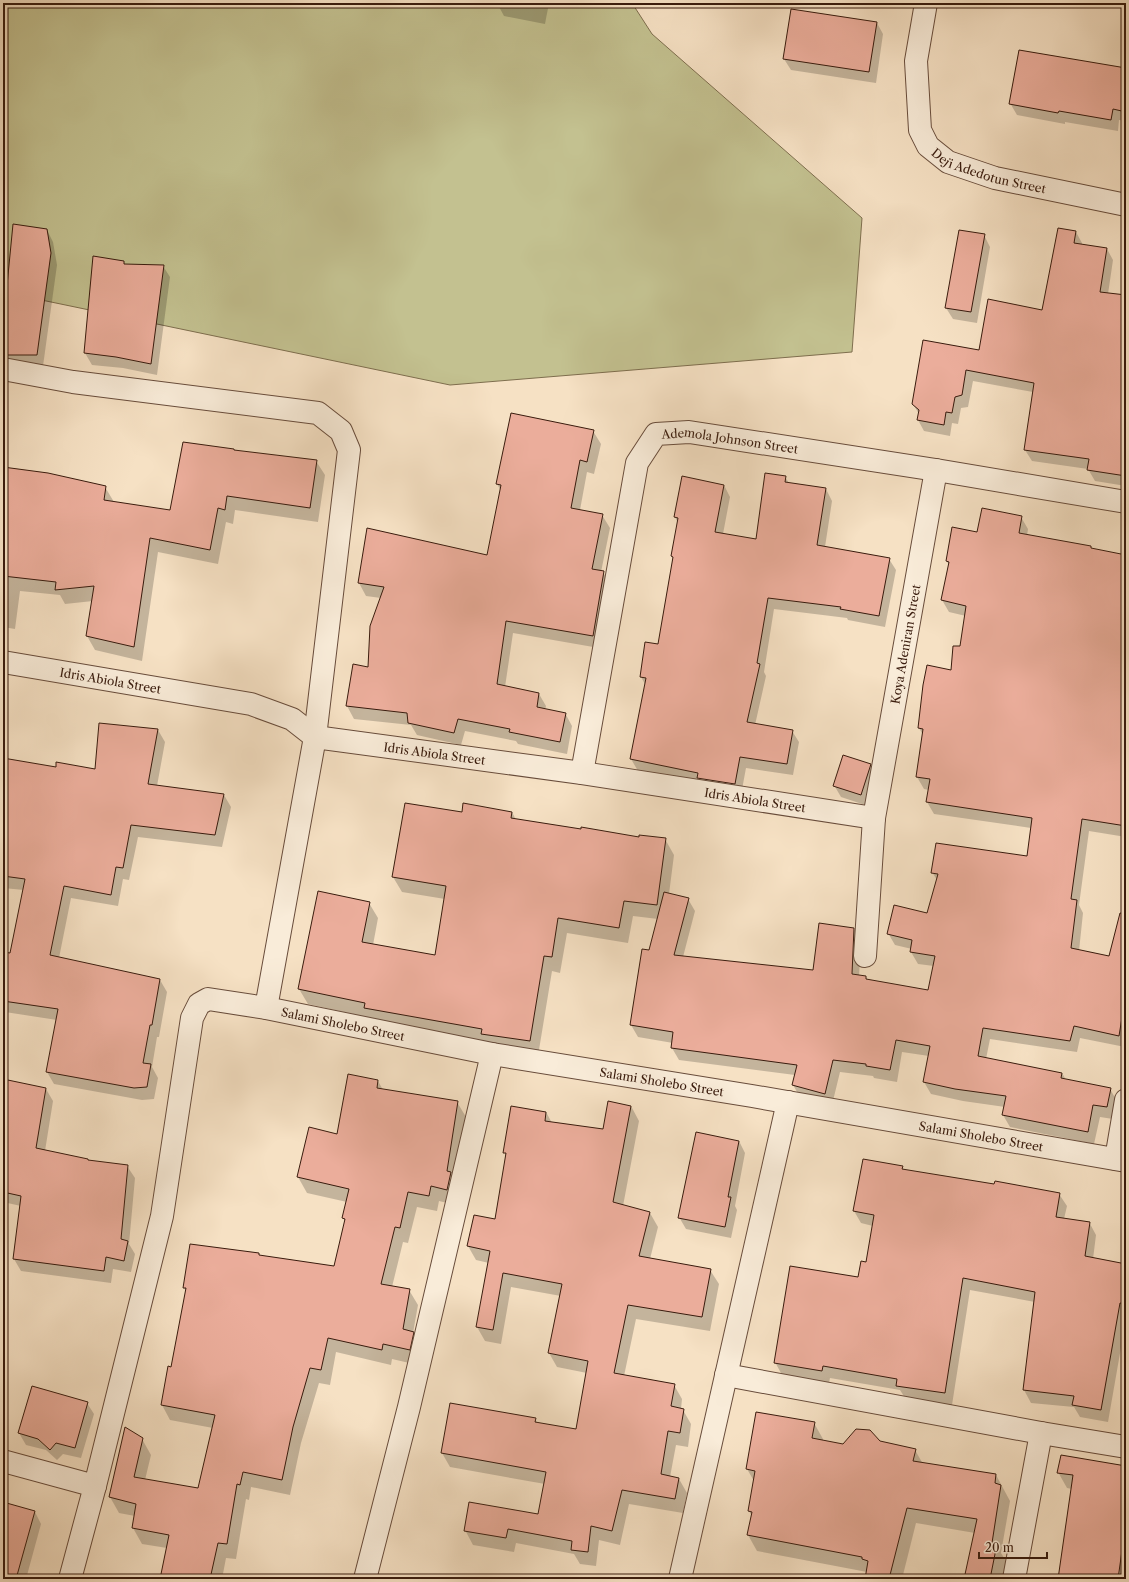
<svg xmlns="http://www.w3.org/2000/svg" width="1129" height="1582" viewBox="0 0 1129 1582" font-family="'Libre Caslon Text',serif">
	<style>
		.green { fill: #c3c190; stroke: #7e6e4e }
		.shadow { fill: #0003 }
		.building { fill: #ebad9b; stroke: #391b0d }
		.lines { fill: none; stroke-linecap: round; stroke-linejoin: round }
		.minor-casing { stroke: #684c3b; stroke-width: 24 }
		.minor { stroke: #f9ecd9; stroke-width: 22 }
		.labels { text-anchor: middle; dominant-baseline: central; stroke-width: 4; stroke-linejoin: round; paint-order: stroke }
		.street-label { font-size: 12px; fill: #391b0d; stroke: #f9ecd9 }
	</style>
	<rect width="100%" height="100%" fill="#f6e1c4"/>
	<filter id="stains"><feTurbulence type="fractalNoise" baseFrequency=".005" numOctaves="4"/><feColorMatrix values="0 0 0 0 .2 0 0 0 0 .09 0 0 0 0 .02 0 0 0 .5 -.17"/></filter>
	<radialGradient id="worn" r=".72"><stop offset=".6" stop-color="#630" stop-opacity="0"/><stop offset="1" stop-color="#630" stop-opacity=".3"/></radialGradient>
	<polygon class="green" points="3,3 632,3 652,34 862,218 852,352 450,385 3,292"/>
	<g class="shadow">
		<polygon points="497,3 549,3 545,24 504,16"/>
		<polygon points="1099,3 1126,3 1126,9"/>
		<polygon points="877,23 883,34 876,83 791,70 784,59"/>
		<polygon points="1126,69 1126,121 1119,120 1118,131 1065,122 1065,124 1017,115 1010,103"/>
		<polygon points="47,230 53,242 57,265 43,366 8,366 3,357 3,337"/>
		<polygon points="1076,232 1082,243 1082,245 1107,249 1113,260 1108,294 1126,296 1126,486 1095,481 1088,469 1032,461 1025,450 1033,392 973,381 968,407 961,408 958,424 952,423 950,436 924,431 918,420 919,414 913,404 980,351 1043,311"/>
		<polygon points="984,235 990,247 977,323 953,319 946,308"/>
		<polygon points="94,257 124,262 125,265 163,266 170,277 157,375 123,368 92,365 85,353"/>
		<polygon points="593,431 601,444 594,474 587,472 580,510 602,515 610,528 601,572 603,572 610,585 599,648 513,633 505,687 539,694 546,706 545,710 565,713 572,726 567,754 518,744 516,741 465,731 461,745 417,735 411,725 354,719 347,706 369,668 381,598 366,596 359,583 488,556 501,491 497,484"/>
		<polygon points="235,451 316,461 325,475 318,522 235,510 233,524 226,522 218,564 158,552 142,661 95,650 87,636 93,601 65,604 60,595 20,591 15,629 3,627 3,468 105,487 114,502 171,511"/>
		<polygon points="785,477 789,483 826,489 832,501 825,547 889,559 896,570 885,627 848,620 847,618 774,609 764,672 766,676 755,725 792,731 799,742 793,775 746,768 741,795 638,771 631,759 646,686 641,677 646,643 659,645 674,559 672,556 678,523 675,517 724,485 730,497 723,534 757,540"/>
		<polygon points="1021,517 1028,529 1027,536 1091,547 1092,549 1126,556 1126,837 1089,831 1079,905 1083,913 1079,951 1109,957 1126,946 1125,1047 1080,1038 1077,1052 990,1039 986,1059 1062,1073 1066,1080 1110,1089 1117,1101 1113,1119 1100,1117 1094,1144 1010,1127 1003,1115 1005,1107 963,1101 931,1094 924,1082 929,1056 902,1052 897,1082 874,1078 873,1076 840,1072 832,1105 800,1097 793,1085 795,1075 679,1060 672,1048 673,1043 638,1037 631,1025 658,919 633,916 628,943 567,933 560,973 552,971 538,1056 374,1023 371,1018 308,1004 299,989 369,903 378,918 373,945 436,956 445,899 402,892 393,877 463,813 512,812 516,820 640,838 665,839 674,855 669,894 688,899 695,911 683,957 814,971 854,929 861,941 859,976 866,977 867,980 929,991 934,966 918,964 911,952 912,949 895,945 888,933 927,914 937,880 932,872 1028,857 1031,828 934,814 927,802 929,790 924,789 917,777 923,735 919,728 952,671 961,648 966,616 949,612 942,600 949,566 947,561 978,533"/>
		<polygon points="158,730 165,742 157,786 224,795 231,807 222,847 138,837 129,880 123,879 118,906 71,898 59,958 160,980 167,992 159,1037 157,1037 152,1067 158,1078 154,1099 142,1100 54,1084 47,1072 57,1020 5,1012 3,1023 3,953 11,954 24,890 3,888 3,759 56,768 96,770"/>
		<polygon points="870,765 877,776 868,806 841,797 834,785"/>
		<polygon points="3,1080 46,1089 53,1101 45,1151 88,1161 127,1166 135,1178 129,1244 135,1254 131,1272 113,1269 111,1283 21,1271 14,1259 21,1206 3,1202"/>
		<polygon points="378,1081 383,1090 457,1102 466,1117 456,1182 456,1205 439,1201 437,1211 417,1207 408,1243 403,1242 392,1287 409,1290 418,1305 413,1333 422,1348 418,1365 392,1359 391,1365 336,1352 330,1385 319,1383 301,1443 290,1495 251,1487 249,1500 246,1499 236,1559 226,1558 222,1579 161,1579 167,1548 142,1544 133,1528 135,1516 119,1513 110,1497 142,1439 151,1455 145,1480 199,1489 213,1428 170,1420 162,1405 172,1368 186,1291 184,1288 259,1254 260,1256 335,1267 346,1222 343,1218 347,1202 307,1193 298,1177 337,1135"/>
		<polygon points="631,1106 639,1121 623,1206 650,1213 658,1227 650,1259 710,1270 719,1284 710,1331 636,1319 624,1376 674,1385 682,1399 681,1409 683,1410 691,1424 688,1447 676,1445 670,1477 679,1479 687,1493 683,1513 629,1504 620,1545 599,1540 596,1566 580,1564 574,1554 516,1543 514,1552 473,1545 465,1530 539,1515 545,1484 450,1467 442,1453 535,1419 538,1424 577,1431 587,1373 557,1367 549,1353 561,1296 511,1287 501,1344 485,1341 477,1327 489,1263 476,1260 468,1246 496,1221 506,1156 504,1152 546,1112 552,1123 604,1130"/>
		<polygon points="739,1141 745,1153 735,1206 737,1210 731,1238 686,1229 679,1217"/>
		<polygon points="902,1167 904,1170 995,1185 1059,1194 1067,1206 1064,1219 1089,1222 1096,1235 1093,1259 1126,1265 1126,1319 1108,1422 1080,1417 1074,1407 1031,1403 1024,1390 1035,1302 970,1290 952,1405 905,1398 900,1390 830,1378 829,1383 782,1375 775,1362 859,1279 866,1263 873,1226 861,1223 854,1211"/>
		<polygon points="32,1387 87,1403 94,1414 81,1458 63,1454 57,1460 46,1450 26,1445 19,1433"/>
		<polygon points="814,1423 823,1439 823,1441 844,1445 880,1442 915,1450 923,1464 996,1475 1010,1501 1001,1553 1006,1561 1002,1579 965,1579 975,1533 916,1523 902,1579 866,1579 867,1572 757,1551 748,1535 752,1516 749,1511 754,1481 747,1469"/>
		<polygon points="1126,1467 1126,1579 1059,1579 1072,1489 1067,1488 1058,1472"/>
		<polygon points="3,1503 35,1512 41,1524 26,1579 3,1579"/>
	</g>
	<g class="building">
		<polygon points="791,9 877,22 869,72 783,59"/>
		<polygon points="1019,50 1126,68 1126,112 1113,109 1111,120 1059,111 1058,113 1009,104"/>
		<polygon points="13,224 47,229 51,253 37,355 3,355 3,327"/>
		<polygon points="1058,228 1076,231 1074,243 1107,248 1100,292 1126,295 1126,476 1087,470 1089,459 1024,450 1034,383 966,370 962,395 955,397 952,413 946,412 944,425 917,420 919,410 912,404 923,340 979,350 988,299 1042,310"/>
		<polygon points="959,230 985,234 971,312 945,308"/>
		<polygon points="93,256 124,261 124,264 164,265 151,364 116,357 84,353"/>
		<polygon points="511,413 594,430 587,462 580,460 571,508 603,514 592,569 604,571 593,636 506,621 497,684 539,693 537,707 566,713 560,742 509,732 510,729 458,719 454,733 408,723 407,713 346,706 353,664 368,667 370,626 384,587 358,583 367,528 487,555 501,485 496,484"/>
		<polygon points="183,442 234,449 234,450 317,460 310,508 227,496 225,510 218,508 210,550 150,538 134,647 86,636 94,586 55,590 56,582 3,576 3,467 48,473 106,486 104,500 170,510"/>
		<polygon points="765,473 786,476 785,482 826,488 817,545 890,558 879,616 840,609 841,607 768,598 757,663 760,664 747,722 793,730 787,764 740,757 735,784 697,778 698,773 630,759 646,678 640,677 645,642 658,644 673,557 671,556 678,518 674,517 682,476 724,485 715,532 756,539"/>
		<polygon points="982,508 1022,516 1019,533 1091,546 1091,548 1126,555 1126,826 1082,819 1071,899 1077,900 1071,948 1109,956 1120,913 1126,914 1126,993 1119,1036 1074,1026 1070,1041 983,1028 978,1056 1062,1073 1061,1078 1111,1088 1107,1107 1093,1105 1088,1132 1002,1115 1006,1096 955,1089 923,1082 930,1046 896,1040 890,1070 866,1066 866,1064 833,1060 825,1094 792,1085 797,1065 671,1048 673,1032 630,1025 642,949 649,950 664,892 689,898 674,955 813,970 819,923 854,928 852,974 866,976 866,979 928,990 935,956 910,952 912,940 887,934 894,905 927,913 938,874 931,873 936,843 1027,856 1032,818 926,802 930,779 916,777 923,729 918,728 923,685 927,665 951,670 953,646 960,646 966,606 941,600 949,562 946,561 952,527 977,532"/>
		<polygon points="99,723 158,729 148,784 224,794 215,835 131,825 123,868 116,867 111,895 64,886 50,955 160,979 152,1025 150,1025 143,1063 151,1064 147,1087 134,1088 46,1072 58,1009 3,1001 3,952 10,953 25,879 3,876 3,758 56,767 56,762 95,769"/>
		<polygon points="843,755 871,764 861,795 833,786"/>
		<polygon points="405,803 462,812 463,803 512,812 511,818 581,829 581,827 639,837 639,835 666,838 657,905 624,901 619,928 558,918 552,957 544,956 530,1041 481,1034 482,1029 364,1008 365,1003 298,989 318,891 370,902 362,942 435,955 446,886 392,877"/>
		<polygon points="348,1074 378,1080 377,1088 458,1101 447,1171 451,1172 447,1190 431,1186 429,1196 408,1192 400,1228 395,1227 381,1284 410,1289 403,1329 414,1332 410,1350 383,1344 382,1350 328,1338 321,1370 310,1368 293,1427 282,1480 243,1472 240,1485 237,1484 227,1544 218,1543 210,1579 160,1579 169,1535 132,1528 136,1504 109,1497 125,1427 143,1438 134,1477 198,1488 215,1415 161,1405 168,1366 171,1367 186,1288 183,1288 190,1244 259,1253 259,1255 334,1266 345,1219 342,1218 349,1189 297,1177 309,1127 337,1134"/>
		<polygon points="3,1079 46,1088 36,1148 88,1159 88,1160 128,1165 121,1239 128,1241 124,1261 106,1257 104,1271 13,1259 21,1196 3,1192"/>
		<polygon points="608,1101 631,1106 613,1202 650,1212 639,1256 711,1269 702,1317 628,1305 614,1373 675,1384 671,1406 684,1409 680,1433 668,1431 661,1474 679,1478 675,1499 622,1490 612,1531 591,1526 588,1552 571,1550 572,1541 508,1529 506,1538 464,1531 469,1502 538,1514 546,1472 441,1453 450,1403 536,1418 535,1422 576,1429 588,1361 548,1353 562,1284 503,1273 493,1330 476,1327 490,1251 467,1246 474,1215 495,1219 506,1153 503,1153 511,1106 546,1112 545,1121 603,1129"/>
		<polygon points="696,1132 739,1141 728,1197 731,1197 725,1227 678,1218"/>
		<polygon points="863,1159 903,1166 902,1169 994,1184 995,1181 1060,1193 1056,1217 1090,1222 1085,1256 1126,1264 1126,1304 1120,1303 1101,1410 1072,1405 1074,1396 1023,1390 1035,1292 963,1278 945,1393 896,1386 897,1379 823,1366 822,1371 774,1363 790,1266 858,1277 861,1261 866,1262 874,1215 853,1211"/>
		<polygon points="32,1386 88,1402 75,1448 56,1443 50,1450 38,1439 18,1433"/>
		<polygon points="756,1412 815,1422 812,1438 843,1444 856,1429 870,1430 880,1441 916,1449 913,1461 996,1474 995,1483 1001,1485 992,1543 997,1544 990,1579 964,1579 977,1519 907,1508 889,1579 865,1579 868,1561 862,1559 862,1557 747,1535 752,1512 748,1511 755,1471 746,1469"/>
		<polygon points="1061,1455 1126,1466 1126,1536 1124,1536 1118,1579 1058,1579 1073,1475 1057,1473"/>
		<polygon points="3,1502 35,1511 16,1579 3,1579"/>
	</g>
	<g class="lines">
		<defs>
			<g id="minor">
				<path id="s1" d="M926 3 916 61 920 130 928 146 948 162 995 178 1126 205"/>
				<polyline points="3,369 73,382 318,413 341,431 349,450 315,737 266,1008"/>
				<path id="s2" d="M3 662 251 704 292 719 315 737 582 773 874 818"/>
				<path id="s3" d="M582 773 637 463 656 434 689 432 936 470 1126 502"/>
				<path id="s4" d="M865 956 874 818 936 470"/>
				<polyline points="1116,1159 1126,1100"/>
				<polyline points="726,1375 1041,1433 1126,1447"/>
				<polyline points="3,1461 95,1486"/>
				<path id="s5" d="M70 1579 95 1486 162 1216 192 1018 199 1004 208 999 266 1008 492 1054 752 1096 1126 1161"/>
				<polyline points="365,1579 409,1407 492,1054"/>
				<polyline points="680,1579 788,1102"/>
				<polyline points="1014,1579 1041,1433"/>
			</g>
		</defs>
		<use href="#minor" class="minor-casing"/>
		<use href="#minor" class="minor"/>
	</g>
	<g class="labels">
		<g class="street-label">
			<text stroke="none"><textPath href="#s1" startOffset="213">Deji Adedotun Street</textPath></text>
			<text stroke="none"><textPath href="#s3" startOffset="424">Ademola Johnson Street</textPath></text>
			<text stroke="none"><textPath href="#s4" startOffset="315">Koya Adeniran Street</textPath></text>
			<text stroke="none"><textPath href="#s2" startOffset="109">Idris Abiola Street</textPath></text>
			<text stroke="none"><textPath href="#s2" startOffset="445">Idris Abiola Street</textPath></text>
			<text stroke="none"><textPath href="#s2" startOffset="769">Idris Abiola Street</textPath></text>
			<text stroke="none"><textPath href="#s5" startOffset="738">Salami Sholebo Street</textPath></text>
			<text stroke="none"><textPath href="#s5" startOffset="1062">Salami Sholebo Street</textPath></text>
			<text stroke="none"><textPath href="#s5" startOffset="1386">Salami Sholebo Street</textPath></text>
		</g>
	</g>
	<rect width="1129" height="1582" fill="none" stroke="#f6e1c4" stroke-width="16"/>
	<rect x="4" y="4" width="1121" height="1574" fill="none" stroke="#391b0d" stroke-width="2"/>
	<rect x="8" y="8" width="1113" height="1566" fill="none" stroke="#391b0d"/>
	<path d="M979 1552v6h68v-6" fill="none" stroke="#391b0d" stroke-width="2"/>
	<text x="985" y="1552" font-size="12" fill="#391b0d" stroke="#f9ecd9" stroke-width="3" paint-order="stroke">20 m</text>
	<rect width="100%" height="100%" filter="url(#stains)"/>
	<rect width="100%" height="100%" fill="url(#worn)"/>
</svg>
